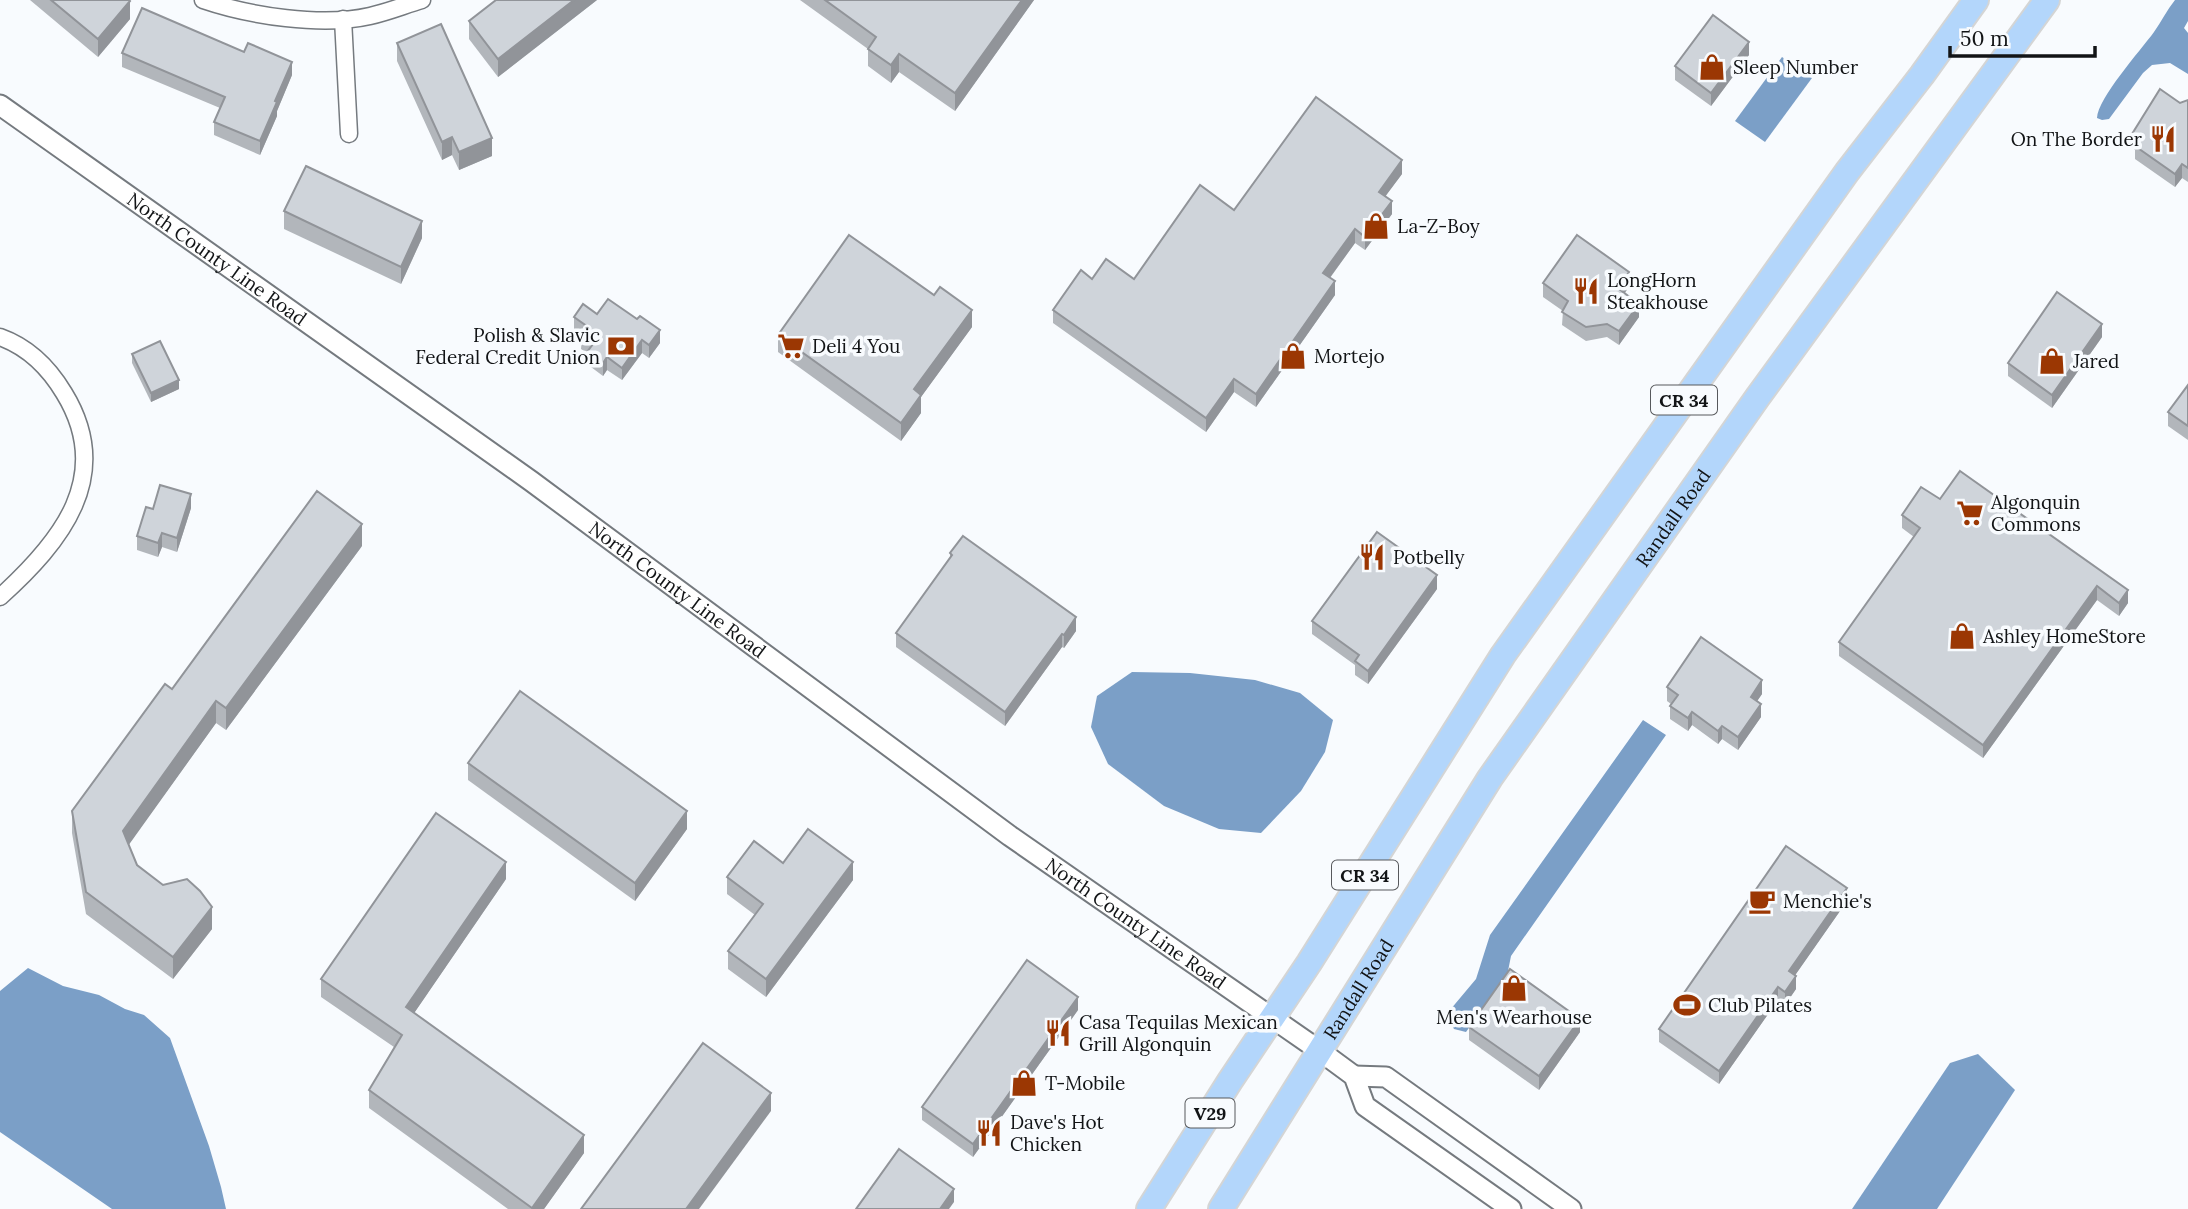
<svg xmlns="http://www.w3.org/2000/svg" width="2188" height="1209" viewBox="0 0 2188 1209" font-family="Lora,serif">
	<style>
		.water { fill: #7b9fc7 }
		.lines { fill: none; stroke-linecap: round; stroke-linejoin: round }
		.minor-casing { stroke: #757a7f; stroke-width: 19 }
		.tertiary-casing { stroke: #757a7f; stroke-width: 23 }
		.primary-casing { stroke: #d4d5d5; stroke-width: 28 }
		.minor { stroke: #fff; stroke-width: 16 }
		.tertiary { stroke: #fff; stroke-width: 19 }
		.primary { stroke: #b3d6fb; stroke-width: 24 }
		.wall { fill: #b2b6bb }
		.shaded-wall { fill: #919499 }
		.building { fill: #cfd4da; stroke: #919499; stroke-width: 2 }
		.labels { text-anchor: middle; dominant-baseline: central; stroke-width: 7; stroke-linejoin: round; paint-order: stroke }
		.shield { fill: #f8fbfe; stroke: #57595c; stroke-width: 2 }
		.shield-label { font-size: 18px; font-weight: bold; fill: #121416 }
		.poi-label { font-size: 19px; fill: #121416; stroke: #f8fbfe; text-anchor: start }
		.street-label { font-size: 19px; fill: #121416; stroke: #f8fbfe }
	</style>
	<rect width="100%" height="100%" fill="#f8fbfe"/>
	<g class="water">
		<path d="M2175 0H2188V21L2184 28 2188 33V74L2170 63 2152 65 2143 73 2109 119 2102 120 2097 118C2098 98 2140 51 2154 32 2161 22 2167 10 2175 0Z"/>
		<polygon points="1782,57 1812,78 1765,142 1735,121"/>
		<polygon points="1132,672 1190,673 1255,680 1300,693 1333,720 1325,752 1301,791 1261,833 1219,829 1164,806 1108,764 1091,727 1097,696"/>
		<polygon points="1643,720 1666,735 1511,956 1507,976 1466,1032 1454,1029 1450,1022 1450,1010 1476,979 1490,935"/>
		<polygon points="28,968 63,986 99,995 125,1009 144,1015 170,1038 209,1146 221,1187 226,1209 112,1209 0,1132 0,991"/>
		<polygon points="1978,1054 2015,1090 1937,1209 1852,1209 1950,1063"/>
	</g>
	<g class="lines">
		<defs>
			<g id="minor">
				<path d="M203 0C250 16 322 27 370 16 388 12 405 5 422 0"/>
				<polyline points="343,19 349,134"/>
				<path d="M0 337C28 347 49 368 64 393 115 476 61 542 0 597"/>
			</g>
			<g id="tertiary">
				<path id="s1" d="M0 105 531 481 1010 836 1320 1051 1354 1076 1365 1106 1511 1209"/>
				<polyline points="1354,1076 1386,1077 1571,1209"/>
			</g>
			<g id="primary">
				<polyline points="1149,1209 1230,1081 1309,963 1503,655 1847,172 1922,75 1976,0"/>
				<path id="s2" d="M1221 1209 1490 778 1757 398 2047 0"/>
			</g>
		</defs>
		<use href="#minor" class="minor-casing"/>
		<use href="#tertiary" class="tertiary-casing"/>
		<use href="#primary" class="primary-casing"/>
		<use href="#minor" class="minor"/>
		<use href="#tertiary" class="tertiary"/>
		<use href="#primary" class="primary"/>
	</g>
	<g class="wall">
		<polygon points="30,0 129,0 130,19 98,57"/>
		<polygon points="597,0 498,77 469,39 469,21"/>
		<polygon points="800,0 1034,0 955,111 899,72 891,83 868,66 868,49"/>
		<polygon points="397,43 492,156 459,170 452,155 442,160 397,61"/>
		<polygon points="122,53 292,75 277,111 277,116 260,155 214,135 214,122 220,108 122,67"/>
		<polygon points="1749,55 1711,106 1675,80 1675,66"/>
		<polygon points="2188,100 2188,182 2182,178 2175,187 2135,159 2135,150 2132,147 2132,134 2180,103"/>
		<polygon points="1402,174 1385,196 1392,214 1365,250 1355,243 1330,278 1335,295 1256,407 1234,392 1206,432 1053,323 1053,310 1092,279 1134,279 1234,210"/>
		<polygon points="284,211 422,238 401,284 284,229"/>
		<polygon points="1543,283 1629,286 1625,293 1639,317 1619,345 1607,337 1586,341 1562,325 1563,311 1543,297"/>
		<polygon points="597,314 660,343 649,358 642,353 622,380 607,370 603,376 587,364 587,353 581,349 582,336 574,330 574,317"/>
		<polygon points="972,327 921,397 921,413 901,441 778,352 778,335"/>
		<polygon points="2102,337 2052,408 2008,376 2008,363"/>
		<polygon points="132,354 179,389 151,402 132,363"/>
		<polygon points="2188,385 2188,440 2168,426 2168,412"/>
		<polygon points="1940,499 2128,603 2119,616 2097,600 1983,758 1839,656 1839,642 1914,537 1902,528 1902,515"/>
		<polygon points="191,508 177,552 162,547 158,557 137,550 137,536 153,509"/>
		<polygon points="362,546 226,730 216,723 128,845 137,865 212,929 173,979 86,914 72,833 72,811 172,689"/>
		<polygon points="950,553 1076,631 1064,648 1062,647 1005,726 896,647 896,633 950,558"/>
		<polygon points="1437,589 1368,684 1355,675 1355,665 1312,634 1312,621"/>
		<polygon points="1667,687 1762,694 1757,701 1761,717 1738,750 1722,739 1718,744 1692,725 1688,731 1670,719 1670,706 1671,704 1667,701"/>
		<polygon points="468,763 687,829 635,901 468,780"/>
		<polygon points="783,863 853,880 766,997 728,969 728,951 755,915 727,894 727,877"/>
		<polygon points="506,879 414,1013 584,1153 544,1209 508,1209 369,1108 369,1090 394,1047 321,997 321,979"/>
		<polygon points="1847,901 1795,975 1796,989 1785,1005 1778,1000 1719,1084 1659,1042 1659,1029"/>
		<polygon points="1078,1010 973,1157 922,1120 922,1107"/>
		<polygon points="1469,1027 1580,1032 1539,1090 1469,1040"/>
	</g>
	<g class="shaded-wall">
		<polygon points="574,0 597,0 498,77 498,59"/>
		<polygon points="1022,0 1034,0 955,111 955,93"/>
		<polygon points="130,1 130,19 98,57 98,39"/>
		<polygon points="1749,42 1749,55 1711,106 1711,93"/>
		<polygon points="899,54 899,72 891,83 891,65"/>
		<polygon points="292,62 292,75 277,111 277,116 260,155 260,141 275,101"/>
		<polygon points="452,137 452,155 442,160 442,142"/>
		<polygon points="492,138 492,156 459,170 459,152"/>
		<polygon points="1402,160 1402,174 1379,205 1379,192"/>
		<polygon points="2182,164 2182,178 2175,187 2175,174"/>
		<polygon points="1392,201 1392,214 1365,250 1365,237"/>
		<polygon points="422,221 422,238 401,284 401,267"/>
		<polygon points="1355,229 1355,243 1323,287 1323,273"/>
		<polygon points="1629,272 1629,286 1619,302 1619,289"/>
		<polygon points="1335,281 1335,295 1256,407 1256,394"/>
		<polygon points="1639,304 1639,317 1619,345 1619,331"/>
		<polygon points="972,310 972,327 921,397 921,413 901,441 901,423 914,389"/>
		<polygon points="2102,324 2102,337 2052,408 2052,395"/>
		<polygon points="660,330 660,343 649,358 649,345"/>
		<polygon points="642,340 642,353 622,380 622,368"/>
		<polygon points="607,357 607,370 603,376 603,363"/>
		<polygon points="1234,379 1234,392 1206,432 1206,418"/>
		<polygon points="179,380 179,389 151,402 151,393"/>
		<polygon points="191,494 191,508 177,552 177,538"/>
		<polygon points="362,524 362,546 226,730 226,708"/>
		<polygon points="162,533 162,547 158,557 158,543"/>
		<polygon points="1437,575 1437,589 1368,684 1368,671"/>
		<polygon points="2097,586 2097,600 1983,758 1983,745"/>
		<polygon points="2128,590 2128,603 2119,616 2119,603"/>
		<polygon points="1076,617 1076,631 1064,648 1064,635"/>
		<polygon points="1062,634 1062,647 1005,726 1005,712"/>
		<polygon points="1762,680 1762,694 1751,710 1751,697"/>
		<polygon points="216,701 216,723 123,853 123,831"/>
		<polygon points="1761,704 1761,717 1738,750 1738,737"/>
		<polygon points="1692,712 1692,725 1688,731 1688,718"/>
		<polygon points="1722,726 1722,739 1718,744 1718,731"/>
		<polygon points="687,811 687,829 635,901 635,883"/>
		<polygon points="506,862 506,879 406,1025 406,1007"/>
		<polygon points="853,862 853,880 766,997 766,979"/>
		<polygon points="1847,888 1847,901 1789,984 1789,971"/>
		<polygon points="212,907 212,929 173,979 173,957"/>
		<polygon points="1796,976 1796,989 1785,1005 1785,992"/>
		<polygon points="1778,987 1778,1000 1719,1084 1719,1071"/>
		<polygon points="1078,997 1078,1010 973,1157 973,1144"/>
		<polygon points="1580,1019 1580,1032 1539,1090 1539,1076"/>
		<polygon points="771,1093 771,1111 699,1209 686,1209"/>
		<polygon points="584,1135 584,1153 544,1209 532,1209"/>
		<polygon points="954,1189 954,1202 949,1209 940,1209"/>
	</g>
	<g class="building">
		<polygon points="51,0 129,0 130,1 98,39"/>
		<polygon points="496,0 574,0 498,59 469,21"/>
		<polygon points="825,0 1022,0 955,93 899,54 891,65 868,49 876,37"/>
		<polygon points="142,8 244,52 248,43 292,62 275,101 277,102 260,141 214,122 225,97 122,53"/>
		<polygon points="1713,15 1749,42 1711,93 1675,66"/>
		<polygon points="441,24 492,138 459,152 452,137 442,142 397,43"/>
		<polygon points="2160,89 2180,103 2188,100 2188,168 2182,164 2175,174 2135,146 2139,139 2132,134"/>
		<polygon points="1316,97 1402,160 1379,192 1392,201 1365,237 1355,229 1323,273 1335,281 1256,394 1234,379 1206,418 1053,310 1081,270 1092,279 1106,259 1134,279 1200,185 1234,210"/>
		<polygon points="306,166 422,221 401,267 284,211"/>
		<polygon points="849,235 934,295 940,287 972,310 914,389 921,395 901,423 778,335"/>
		<polygon points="1577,235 1629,272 1619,289 1639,304 1619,331 1607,324 1586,327 1562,312 1568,301 1543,283"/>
		<polygon points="2057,292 2102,324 2052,395 2008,363"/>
		<polygon points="608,299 637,319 640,316 660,330 649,345 642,340 622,368 607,357 603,363 587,352 593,344 581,336 588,327 574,317 583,304 597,314"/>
		<polygon points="160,341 179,380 151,393 132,354"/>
		<polygon points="2188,385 2188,426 2168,412"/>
		<polygon points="1960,471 2128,590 2119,603 2097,586 1983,745 1839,642 1920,528 1902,515 1921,487 1940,499"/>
		<polygon points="160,485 191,494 177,538 162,533 158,543 137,536 146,507 153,509"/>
		<polygon points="317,491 362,524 226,708 216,701 123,831 137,865 163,885 187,879 200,891 212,907 173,957 86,892 72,811 165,684 172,689"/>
		<polygon points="1377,532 1437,575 1368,671 1355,661 1359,655 1312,621"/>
		<polygon points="963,536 1076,617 1064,635 1062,634 1005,712 896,633 952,555 950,553"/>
		<polygon points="1701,637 1762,680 1751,697 1761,704 1738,737 1722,726 1718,731 1692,712 1688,718 1670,706 1678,695 1667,687"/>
		<polygon points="520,691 687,811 635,883 468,763"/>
		<polygon points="436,813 506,862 406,1007 584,1135 532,1208 369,1090 402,1035 321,979"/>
		<polygon points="808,829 853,862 766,979 728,951 763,904 727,877 754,841 783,863"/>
		<polygon points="1786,846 1847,888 1789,971 1796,976 1785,992 1778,987 1719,1071 1659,1029"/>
		<polygon points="1027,960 1078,997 973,1144 922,1107"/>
		<polygon points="1510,969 1580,1019 1539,1076 1469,1027"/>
		<polygon points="703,1043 771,1093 686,1209 581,1209"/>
		<polygon points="899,1149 954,1189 940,1209 856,1209"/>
	</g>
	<defs>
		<symbol id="shop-bare" viewBox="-9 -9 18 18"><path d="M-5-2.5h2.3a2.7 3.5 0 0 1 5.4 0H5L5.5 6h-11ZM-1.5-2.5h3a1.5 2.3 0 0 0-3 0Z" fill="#9b3703" stroke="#f8fbfe" stroke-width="2.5" paint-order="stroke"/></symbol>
		<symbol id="restaurant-bare" viewBox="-9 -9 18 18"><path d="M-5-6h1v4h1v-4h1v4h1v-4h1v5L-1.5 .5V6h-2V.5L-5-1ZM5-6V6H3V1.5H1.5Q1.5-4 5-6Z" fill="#9b3703" stroke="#f8fbfe" stroke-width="2.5" paint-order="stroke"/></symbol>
		<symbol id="bank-bare" viewBox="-9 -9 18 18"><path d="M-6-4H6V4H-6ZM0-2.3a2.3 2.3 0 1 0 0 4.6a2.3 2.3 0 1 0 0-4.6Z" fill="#9b3703" stroke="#f8fbfe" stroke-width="2.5" paint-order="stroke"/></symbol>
		<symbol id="supermarket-bare" viewBox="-9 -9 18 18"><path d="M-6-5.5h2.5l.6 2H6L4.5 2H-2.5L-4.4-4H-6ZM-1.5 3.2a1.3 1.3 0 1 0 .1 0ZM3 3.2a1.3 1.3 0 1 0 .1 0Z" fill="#9b3703" stroke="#f8fbfe" stroke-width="2.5" paint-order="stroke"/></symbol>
		<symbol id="cafe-bare" viewBox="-9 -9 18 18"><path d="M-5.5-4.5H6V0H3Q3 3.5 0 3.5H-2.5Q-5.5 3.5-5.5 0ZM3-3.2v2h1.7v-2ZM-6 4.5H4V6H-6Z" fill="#9b3703" stroke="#f8fbfe" stroke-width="2.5" paint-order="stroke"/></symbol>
		<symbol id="stadium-bare" viewBox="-9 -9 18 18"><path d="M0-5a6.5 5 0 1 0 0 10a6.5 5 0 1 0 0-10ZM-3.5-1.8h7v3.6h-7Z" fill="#9b3703" stroke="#f8fbfe" stroke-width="2.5" paint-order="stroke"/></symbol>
	</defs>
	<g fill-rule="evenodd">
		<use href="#shop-bare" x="1693" y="48" width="38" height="38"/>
		<use href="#restaurant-bare" x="2144" y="120" width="38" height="38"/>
		<use href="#shop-bare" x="1357" y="207" width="38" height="38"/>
		<use href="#restaurant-bare" x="1567" y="272" width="38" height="38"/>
		<use href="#bank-bare" x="602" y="327" width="38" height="38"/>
		<use href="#supermarket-bare" x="772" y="327" width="38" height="38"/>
		<use href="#shop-bare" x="1274" y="337" width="38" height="38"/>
		<use href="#shop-bare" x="2033" y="342" width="38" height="38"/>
		<use href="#supermarket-bare" x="1951" y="494" width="38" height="38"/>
		<use href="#restaurant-bare" x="1353" y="538" width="38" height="38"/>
		<use href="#shop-bare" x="1943" y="617" width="38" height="38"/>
		<use href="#cafe-bare" x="1743" y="882" width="38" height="38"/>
		<use href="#shop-bare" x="1495" y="969" width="38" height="38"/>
		<use href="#stadium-bare" x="1668" y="986" width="38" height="38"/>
		<use href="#restaurant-bare" x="1039" y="1014" width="38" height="38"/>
		<use href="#shop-bare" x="1005" y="1064" width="38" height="38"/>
		<use href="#restaurant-bare" x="970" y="1114" width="38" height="38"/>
	</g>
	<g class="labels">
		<g class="shield">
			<rect x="1651" y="385.5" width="66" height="29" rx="5"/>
			<rect x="1332" y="860.5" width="66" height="29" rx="5"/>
			<rect x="1185.5" y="1098.5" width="49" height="29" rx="5"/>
		</g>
		<g class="shield-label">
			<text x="1684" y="400">CR 34</text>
			<text x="1365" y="875">CR 34</text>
			<text x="1210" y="1113">V29</text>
		</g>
		<g class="poi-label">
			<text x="1733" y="67">Sleep Number</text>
			<text x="2142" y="139" text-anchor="end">On The Border</text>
			<text x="1397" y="226">La-Z-Boy</text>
			<text x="1607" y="280">LongHorn<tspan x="1607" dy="22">Steakhouse</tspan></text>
			<text x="600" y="335" text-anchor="end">Polish &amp; Slavic<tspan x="600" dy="22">Federal Credit Union</tspan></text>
			<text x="812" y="346">Deli 4 You</text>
			<text x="1314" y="356">Mortejo</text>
			<text x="2073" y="361">Jared</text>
			<text x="1991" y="502">Algonquin<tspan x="1991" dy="22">Commons</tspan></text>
			<text x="1393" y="557">Potbelly</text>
			<text x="1983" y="636">Ashley HomeStore</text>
			<text x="1783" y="901">Menchie's</text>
			<text x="1708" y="1005">Club Pilates</text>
			<text x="1514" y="1017" text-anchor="middle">Men's Wearhouse</text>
			<text x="1079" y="1022">Casa Tequilas Mexican<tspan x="1079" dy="22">Grill Algonquin</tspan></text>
			<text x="1045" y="1083">T-Mobile</text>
			<text x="1010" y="1122">Dave's Hot<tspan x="1010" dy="22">Chicken</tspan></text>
		</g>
		<g class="street-label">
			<text stroke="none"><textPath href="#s1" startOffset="266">North County Line Road</textPath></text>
			<text stroke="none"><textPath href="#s2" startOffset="826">Randall Road</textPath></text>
			<text stroke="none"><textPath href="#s1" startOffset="833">North County Line Road</textPath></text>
			<text stroke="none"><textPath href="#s1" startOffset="1400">North County Line Road</textPath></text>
			<text stroke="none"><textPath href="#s2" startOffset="259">Randall Road</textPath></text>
		</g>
	</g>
	<path d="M1950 46v10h145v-10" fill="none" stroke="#121416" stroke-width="3.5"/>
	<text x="1960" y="46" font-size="21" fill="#121416" stroke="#f8fbfe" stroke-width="5" paint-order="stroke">50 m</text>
</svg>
